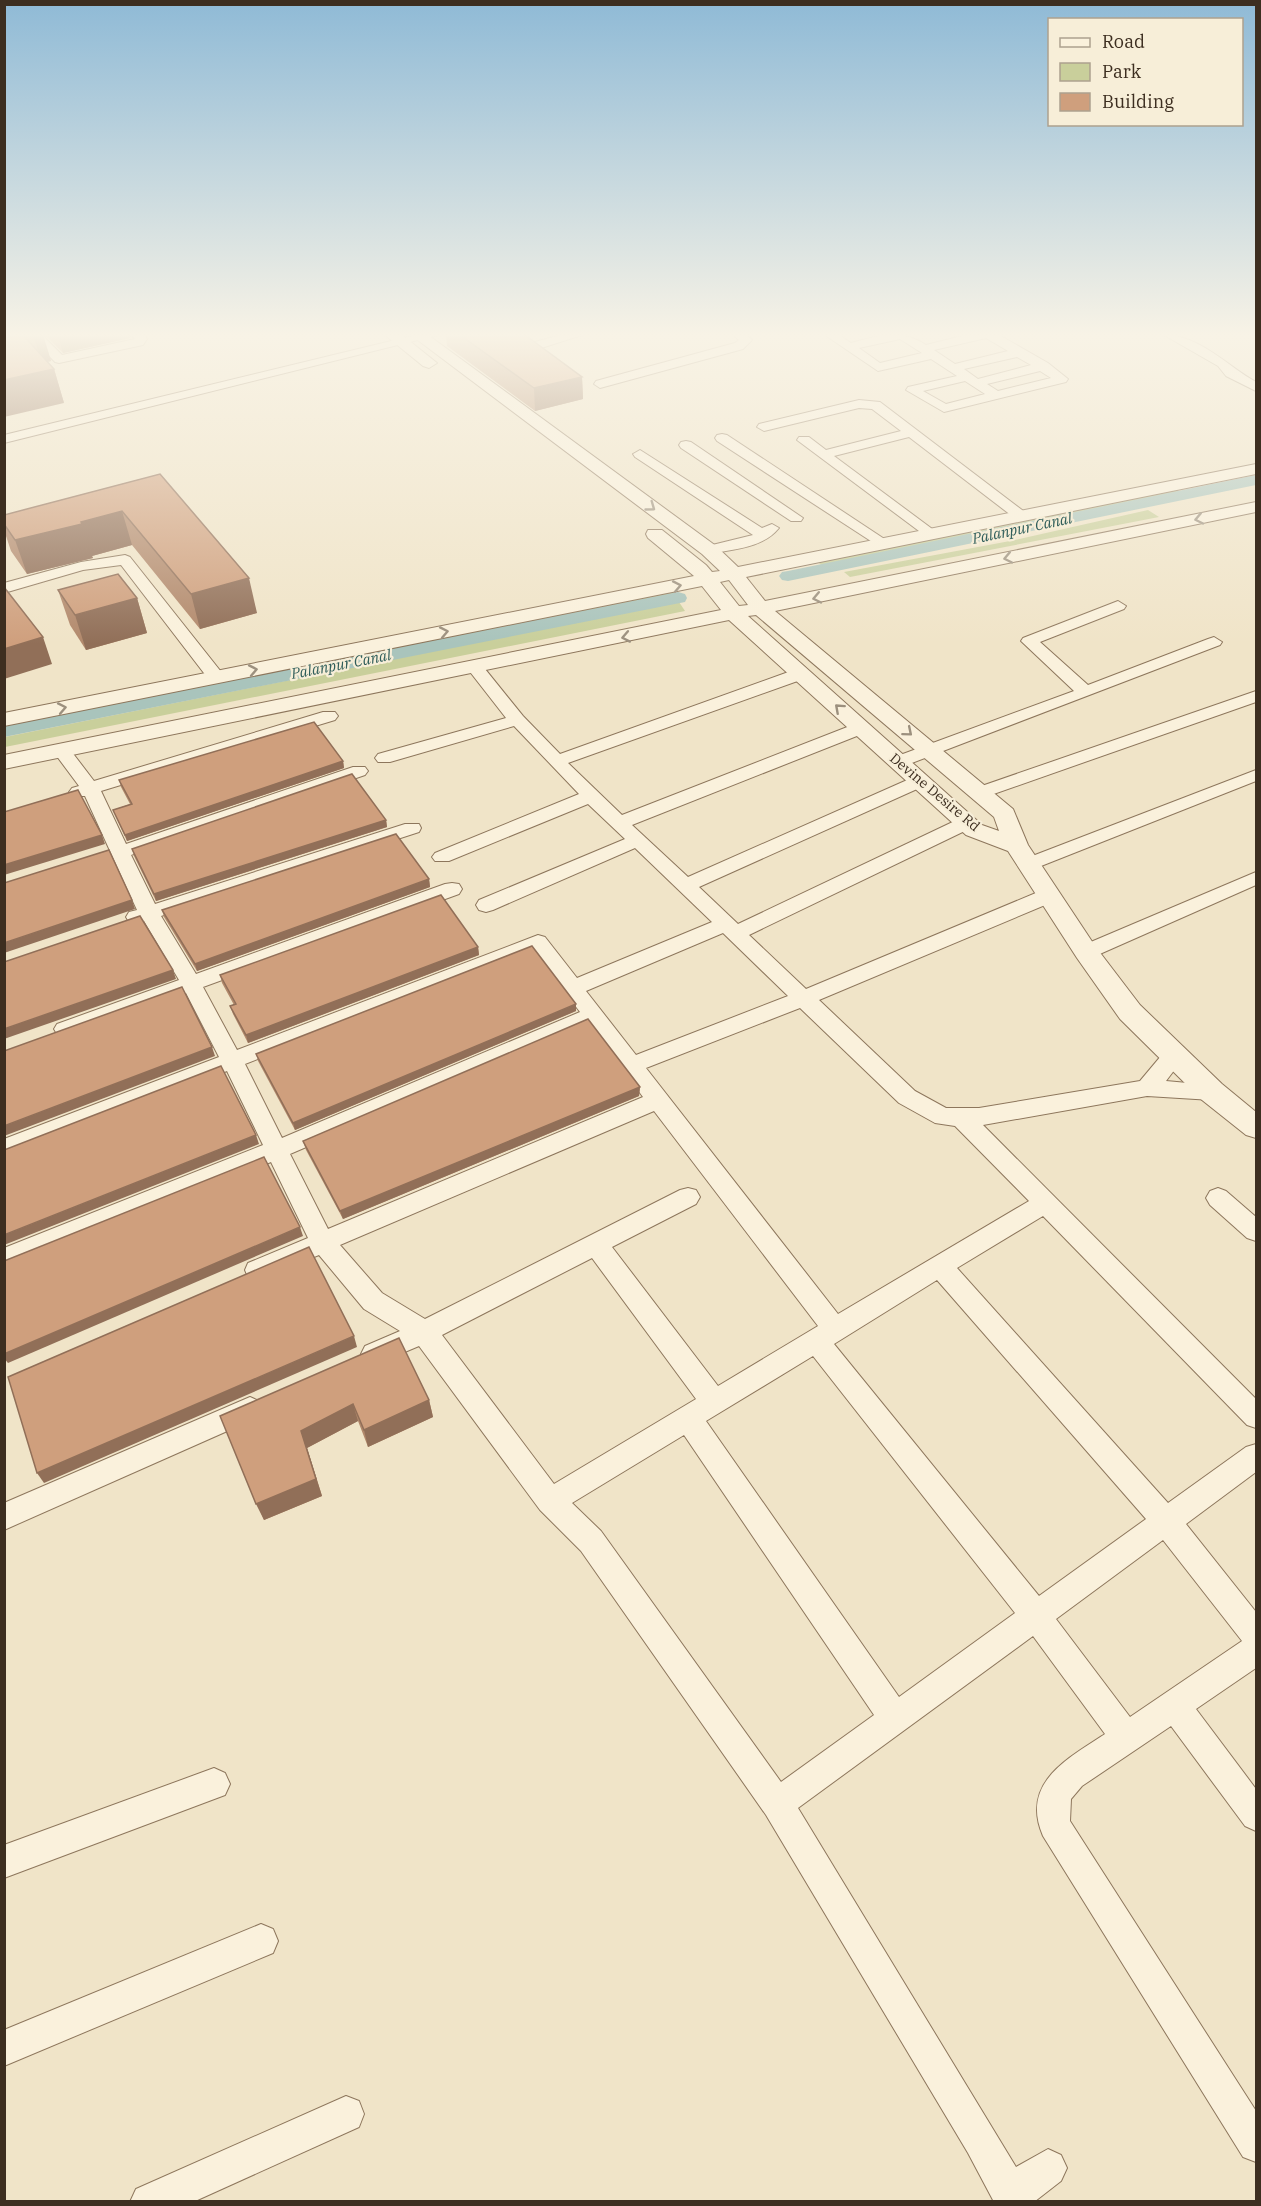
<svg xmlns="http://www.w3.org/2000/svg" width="1261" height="2206" viewBox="0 0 1261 2206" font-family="'IBM Plex Serif',serif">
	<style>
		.green { fill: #c9cf9b }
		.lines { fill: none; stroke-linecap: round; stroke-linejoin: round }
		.canal { fill: #a9c4bc; fill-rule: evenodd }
		.minor-casing { stroke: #8d765c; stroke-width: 2 }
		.tertiary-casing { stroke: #8d765c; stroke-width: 2 }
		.minor { fill: #faf1dc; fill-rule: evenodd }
		.tertiary { fill: #faf1dc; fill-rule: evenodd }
		.wall { fill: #b2896c }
		.shaded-wall { fill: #916f58 }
		.building { fill: #cf9f7d; stroke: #916f58; stroke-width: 1.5 }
		.oneway { stroke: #9c907e }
		.labels { text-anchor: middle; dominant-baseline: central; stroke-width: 4.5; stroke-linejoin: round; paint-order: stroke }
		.far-street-label { font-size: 14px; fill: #3d2e20; stroke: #f7eed8 }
		.far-water-label { font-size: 15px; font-style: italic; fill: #2f5d5a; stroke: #f7eed8 }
	</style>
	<rect width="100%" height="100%" fill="#f0e4c8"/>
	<g class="green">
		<polygon points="1175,488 1179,492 821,565 817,561"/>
		<polygon points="1148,510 1159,517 850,577 844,572 1010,541"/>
		<polygon points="673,591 676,595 5,726 5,722"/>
		<polygon points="679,602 685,611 5,747 5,737"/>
	</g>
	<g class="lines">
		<g class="canal">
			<polygon points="1256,475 1256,485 788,581 782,580 779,576 782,572 788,571"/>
			<polygon points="678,592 685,594 687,598 685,602 4,737 4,725"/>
		</g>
		<defs>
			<g id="minor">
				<polygon points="29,335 42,335 62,355 135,339 131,335 144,335 147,339 143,345 59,363 55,362"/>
				<polygon points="416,335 438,335 4,443 4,435"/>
				<polygon points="561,335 582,335 535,350 529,346 531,343"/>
				<polygon points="733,335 747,335 752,340 743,349 600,388 594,384 596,381 735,343 739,340"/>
				<path d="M825 335H839L851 343C879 336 899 328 926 345L966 335H999L1048 363 1068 379 1066 382 944 412 906 390 908 387 957 376 931 359 878 371ZM986 338 1008 351 955 364 934 350ZM900 339 922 353 880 363 859 348ZM1017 357 1031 365 978 379 964 369ZM1040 371 1051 378 998 391 987 384ZM965 381 985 394 946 404 923 391Z"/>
				<path d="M1164 335C1200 335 1227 366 1256 382V391L1226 376 1218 366Z"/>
				<polygon points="859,400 880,402 1026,513 1028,516 1026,519 1016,519 909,437 834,456 939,534 932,538 927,537 797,440 799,437 809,437 826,450 901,431 872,409 859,408 764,431 757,427 759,424"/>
				<polygon points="722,434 727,435 892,544 890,547 880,547 717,441 715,438 717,435"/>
				<polygon points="686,441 691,442 803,518 801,521 791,521 681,448 679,445 681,442"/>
				<path d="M640 450 762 528 772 524 779 528C763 548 734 549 709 554L704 553 702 550 704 547 753 535 635 457 633 454Z"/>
				<polygon points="125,555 130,557 222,673 224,677 222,681 210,681 121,565 83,570 4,593 4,583 81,562"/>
				<polygon points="1118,601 1126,606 1124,609 1040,642 1088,685 1208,639 1214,637 1222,642 1220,645 904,766 892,766 889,762 892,758 1074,691 1021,641 1023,638"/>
				<path d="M475 663 481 664 523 716 560 754 794 670H806L808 674 806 678 568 763 622 815 855 724H867L870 728 867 732 632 825 688 877 914 777H926L929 781 926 785 699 887 738 924 959 819H973L975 823 973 827 749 935 806 989 1043 890 1050 889 1057 890 1060 895 1057 900 819 1000 915 1091 946 1108H979L1140 1081 1166 1050 1174 1048 1182 1050 1185 1056 1166 1081 1220 1086 1223 1092 1220 1098 1212 1100 1147 1096 983 1125 1256 1399V1428L1247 1425 1043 1216 957 1268 1168 1503 1246 1447 1256 1444V1472L1186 1524 1256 1612V1668L1196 1709 1256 1789V1831L1245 1826 1171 1726 1082 1786 1071 1799 1070 1821 1256 2111V2162L1243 2157 1043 1836C1020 1783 1067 1759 1105 1734L1033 1636 798 1808 1016 2167 1048 2149 1061 2155 1067 2168 1061 2181 1034 2202H994L968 2153 766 1815 581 1551 540 1510 419 1346 374 1365 365 1362 361 1354 365 1346 400 1331 364 1309 319 1255 257 1280 248 1277 245 1270 248 1263 308 1238 271 1162 4 1269V1248L263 1145 227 1071 4 1158V1139L219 1057 186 993 65 1037 57 1034 54 1029 57 1024 179 980 144 921 136 924 129 922 126 917 129 912 137 910 85 796H72L69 792 72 788 79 786 53 751 56 747H68L94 781 323 712H335L338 716 335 720 101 791 126 844 353 767H365L368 771 365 775 131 855 155 904 405 824H419L421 828 419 832 161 916 196 974 445 884 452 883 459 884 462 889 459 894 203 987 237 1050 538 935 545 937 577 978 712 922 635 848 493 910 486 912 479 910 476 905 479 900 625 839 588 804 449 861H435L432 857 435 853 579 794 514 726 390 762H378L375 758 378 754 506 718 467 668ZM723 933 788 996 636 1055 586 991ZM534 951 580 1012 282 1138 245 1064ZM800 1008 899 1103 935 1123 955 1126 1029 1201 838 1314 646 1068ZM590 1025 643 1097 328 1229 290 1154ZM654 1111 818 1326 718 1386 612 1247 696 1204 700 1197 696 1190 688 1188 680 1190 425 1319 382 1293 340 1245ZM592 1258 696 1399 554 1484 442 1335ZM937 1280 1146 1519 1039 1596 834 1344ZM813 1356 1015 1613 899 1697 706 1421ZM684 1435 874 1715 781 1782 601 1531 572 1503ZM1163 1540 1242 1641 1130 1717 1056 1619Z"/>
				<polygon points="1256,691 1256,702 985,797 973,797 970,793 973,789"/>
				<polygon points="1256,770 1256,781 1036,868 1029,870 1022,868 1019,864 1022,860"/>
				<polygon points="1256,872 1256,885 1093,957 1086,959 1079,957 1076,952 1079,947"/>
				<polygon points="1218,1188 1226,1191 1256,1217 1256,1241 1247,1238 1210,1205 1206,1198 1210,1191"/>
				<polygon points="250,1397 259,1401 263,1409 259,1417 4,1530 4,1503"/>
				<polygon points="214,1768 225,1773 230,1784 225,1795 4,1878 4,1845"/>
				<polygon points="261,1924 273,1929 278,1941 273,1953 4,2066 4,2030"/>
				<polygon points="346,2096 359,2101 364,2114 359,2127 193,2202 130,2202 136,2189"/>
			</g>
			<g id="tertiary">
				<polygon points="385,335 402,335 437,363 429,368 423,366"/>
				<path d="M411 335H428L716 546 738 567 1256 464V474L746 577 765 601 1256 502V512L775 611 1013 809 1028 845 1095 946 1140 1005 1222 1084 1256 1112V1138L1246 1135 1202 1100 1120 1019 1077 958 1008 851 966 835 729 620 4 769V755L721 610 702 586 4 726V713L694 576 648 538 646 534 648 530H662L706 565 712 572 720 571 702 554ZM729 580 748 605 739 606 720 582ZM756 615 994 817 999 831 982 825 748 616Z"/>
			</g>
		</defs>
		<use href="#minor" class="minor-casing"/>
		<use href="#tertiary" class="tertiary-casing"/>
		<use href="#minor" class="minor"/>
		<use href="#tertiary" class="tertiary"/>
	</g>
	<g class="wall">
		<polygon points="18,335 43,335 51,361 47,362 54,369 64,403 15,336"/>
		<polygon points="45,335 130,335 130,338 63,353"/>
		<polygon points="446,335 525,335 582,377 583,399 535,411 447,346"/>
		<polygon points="160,474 257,613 200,629 132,545 92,556 93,558 27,574 11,551 4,530 4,515"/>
		<polygon points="58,590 137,598 147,633 86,650 70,625"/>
		<polygon points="343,761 344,768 127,841 113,810 130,804 121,787 119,780"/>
		<polygon points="386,820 387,827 156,901 134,856 132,849"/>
		<polygon points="429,879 430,887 197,971 164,917 162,910"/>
		<polygon points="478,947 479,955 248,1043 233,1014 230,1006 234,1005 222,983 220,975"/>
		<polygon points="576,1011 295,1130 258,1061 256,1054"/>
		<polygon points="640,1087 639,1096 343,1219 306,1150 303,1141"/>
		<polygon points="429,1400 433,1417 368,1447 358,1421 307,1448 322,1496 264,1520 220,1416"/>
	</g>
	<g class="shaded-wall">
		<polygon points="4,335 15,335 22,358 4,362"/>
		<polygon points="33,335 43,335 51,361 42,363"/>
		<polygon points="58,335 130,335 130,338 63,353"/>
		<polygon points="54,369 64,403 4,417 4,380"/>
		<polygon points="582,377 583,399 535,411 534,388"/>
		<polygon points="122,511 132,545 92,556 93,558 27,574 15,540"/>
		<polygon points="249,578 257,613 200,629 191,594"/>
		<polygon points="137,598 147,633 86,650 75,615"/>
		<polygon points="43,637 52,664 4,679 4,649"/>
		<polygon points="343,761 344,768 127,841 125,835"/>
		<polygon points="386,820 387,827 156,901 154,894"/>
		<polygon points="102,835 105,844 4,875 4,865"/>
		<polygon points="429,879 430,887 197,971 195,964"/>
		<polygon points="132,900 135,909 4,953 4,943"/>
		<polygon points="478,947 479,955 248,1043 246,1035"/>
		<polygon points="173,970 176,979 4,1039 4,1029"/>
		<polygon points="576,1004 576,1011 295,1130 293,1123"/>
		<polygon points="212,1047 215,1056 4,1136 4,1126"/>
		<polygon points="640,1087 639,1096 343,1219 340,1211"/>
		<polygon points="256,1135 259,1144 4,1245 4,1235"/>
		<polygon points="300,1227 303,1236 8,1363 4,1358 4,1354"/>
		<polygon points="354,1336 357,1347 44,1483 37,1473"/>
		<polygon points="429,1400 433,1417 368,1447 364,1430"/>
		<polygon points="353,1404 358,1421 307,1448 322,1496 264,1520 256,1504 301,1431"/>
	</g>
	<g class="building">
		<polygon points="18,335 23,335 54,369 4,380 4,338"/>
		<polygon points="460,335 525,335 582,377 534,388"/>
		<polygon points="160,474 249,578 191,594 122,511 81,522 82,524 15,540 4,524 4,515"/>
		<polygon points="118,574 137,598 75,615 58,590"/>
		<polygon points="4,587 43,637 4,649"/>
		<polygon points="314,722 343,761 125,835 113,810 132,804 119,780"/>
		<polygon points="352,774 386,820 154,894 132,849"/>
		<polygon points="78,790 102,835 4,865 4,812"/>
		<polygon points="396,834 429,879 195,964 162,910"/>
		<polygon points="109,850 132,900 4,943 4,883"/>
		<polygon points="441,895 478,947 246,1035 230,1006 236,1004 220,975"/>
		<polygon points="140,916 173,970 4,1029 4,962"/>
		<polygon points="532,946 576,1004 293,1123 256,1054"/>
		<polygon points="182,987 212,1047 4,1126 4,1051"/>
		<polygon points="588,1019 640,1087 340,1211 303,1141"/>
		<polygon points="221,1066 256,1135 4,1235 4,1150"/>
		<polygon points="264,1157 300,1227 4,1354 4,1261"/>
		<polygon points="309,1247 354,1336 37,1473 8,1377"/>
		<polygon points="399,1338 429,1400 364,1430 353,1404 301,1431 316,1479 256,1504 220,1416"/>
	</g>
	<defs><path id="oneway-chevron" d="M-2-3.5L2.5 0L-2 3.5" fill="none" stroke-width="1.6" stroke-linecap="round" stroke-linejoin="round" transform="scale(1.5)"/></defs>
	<g class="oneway">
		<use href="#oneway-chevron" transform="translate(651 507) rotate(36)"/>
		<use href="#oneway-chevron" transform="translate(1199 519) rotate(168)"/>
		<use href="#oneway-chevron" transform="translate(1008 558) rotate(168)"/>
		<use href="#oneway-chevron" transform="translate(677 586) rotate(-11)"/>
		<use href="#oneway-chevron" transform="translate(817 598) rotate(168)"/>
		<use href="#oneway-chevron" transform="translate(444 632) rotate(-11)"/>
		<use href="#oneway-chevron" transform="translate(626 637) rotate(169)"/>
		<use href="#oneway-chevron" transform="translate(253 670) rotate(-11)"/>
		<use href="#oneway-chevron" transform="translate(62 708) rotate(-11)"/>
		<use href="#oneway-chevron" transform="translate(839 708) rotate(-138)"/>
		<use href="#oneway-chevron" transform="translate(908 732) rotate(40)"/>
	</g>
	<linearGradient id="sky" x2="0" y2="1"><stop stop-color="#8fbad6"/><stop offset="0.52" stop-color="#f8f3e6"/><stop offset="1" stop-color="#f8f3e6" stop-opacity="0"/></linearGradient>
	<rect width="1261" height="644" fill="url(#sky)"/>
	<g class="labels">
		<g class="far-street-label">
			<text transform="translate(935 792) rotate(40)">Devine Desire Rd</text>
		</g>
		<g class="far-water-label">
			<text transform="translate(1022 528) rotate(-12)">Palanpur Canal</text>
			<text transform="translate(341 664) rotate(-11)">Palanpur Canal</text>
		</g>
	</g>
	<rect width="1261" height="2206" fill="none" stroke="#3d2e20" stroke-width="12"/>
	<rect x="1048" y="18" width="195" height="108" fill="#f7eed8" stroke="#ada18e" stroke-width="1.5"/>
	<rect x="1060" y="38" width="30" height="9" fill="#faf1dc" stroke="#ada18e" stroke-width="1.5"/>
	<text x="1102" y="48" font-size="18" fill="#3d2e20">Road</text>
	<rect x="1060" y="63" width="30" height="18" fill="#c9cf9b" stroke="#ada18e" stroke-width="1.5"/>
	<text x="1102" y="78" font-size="18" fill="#3d2e20">Park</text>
	<rect x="1060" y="93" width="30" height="18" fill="#cf9f7d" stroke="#ada18e" stroke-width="1.5"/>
	<text x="1102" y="108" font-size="18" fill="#3d2e20">Building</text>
</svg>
